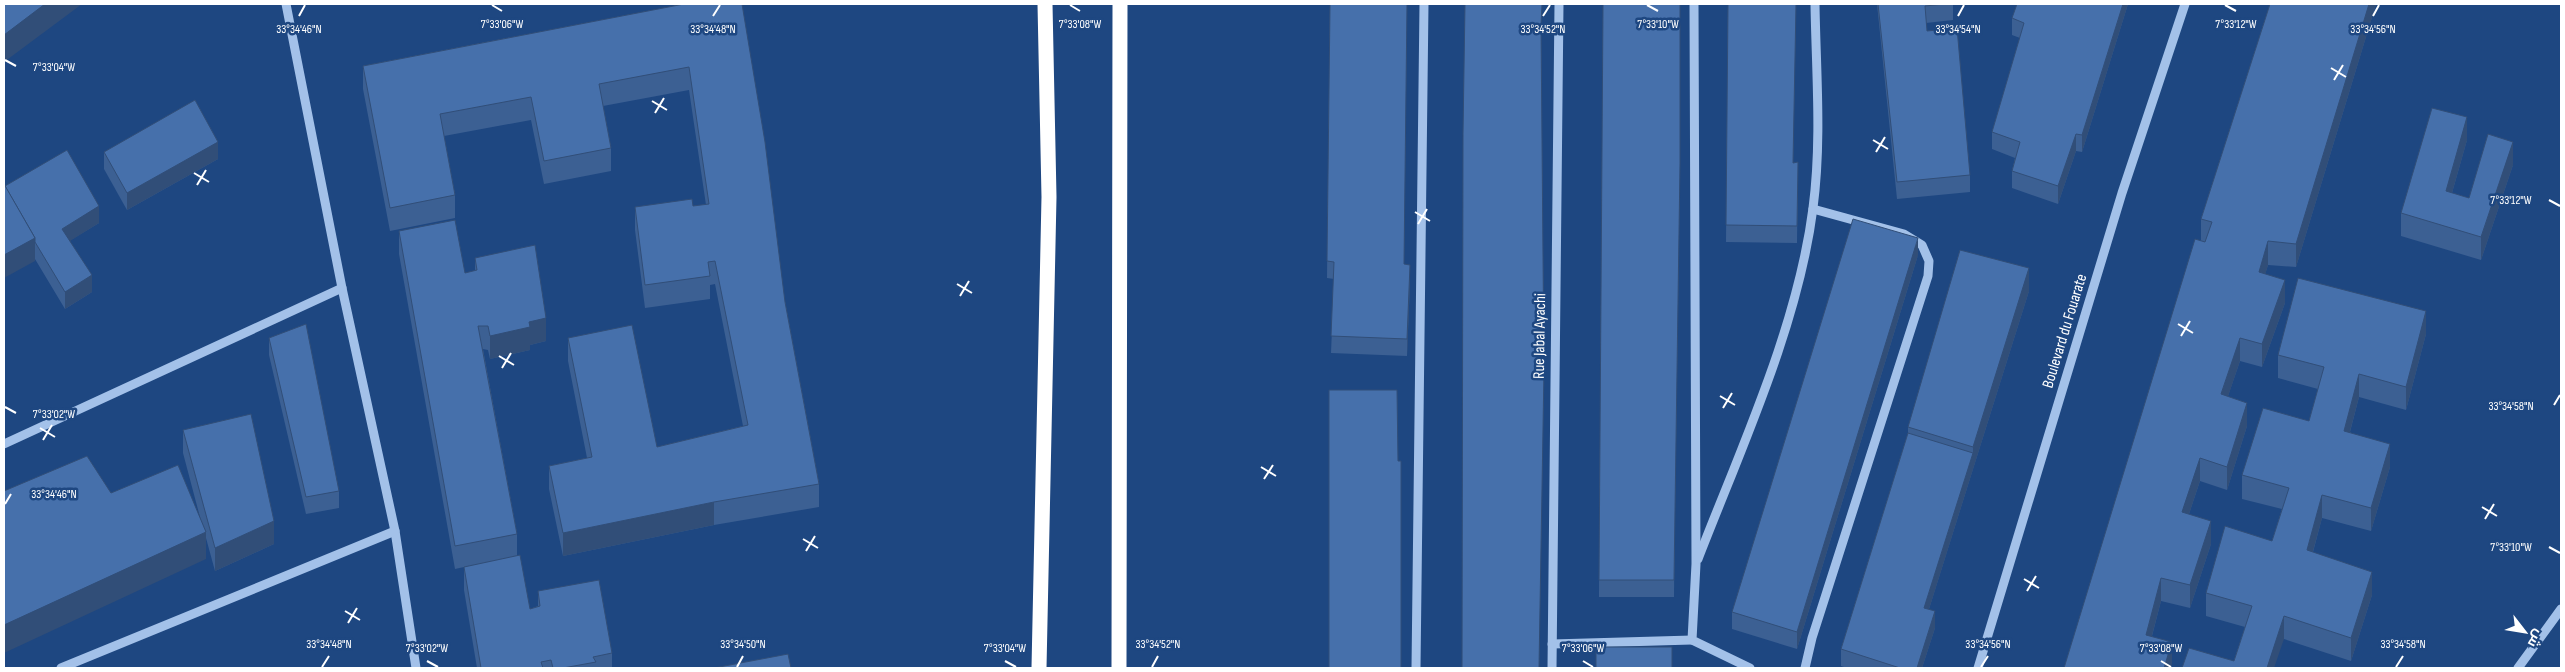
<svg xmlns="http://www.w3.org/2000/svg" width="2565" height="672" viewBox="0 0 2565 672" font-family="'Sofia Sans Condensed',Cairo,sans-serif">
	<style>
		.lines { fill: none; stroke-linecap: round; stroke-linejoin: round }
		.minor { stroke: #a3c1e9; stroke-width: 9 }
		.highway { stroke: #fff; stroke-width: 15 }
		.wall { fill: #3c6093 }
		.shaded-wall { fill: #314e78 }
		.building { fill: #4670ab; stroke: #314e78 }
		.ticks { fill: none; stroke: #fff; stroke-width: 2 }
		.labels { text-anchor: middle; dominant-baseline: central; stroke-width: 5; stroke-linejoin: round; paint-order: stroke }
		.street-label { font-size: 16px; fill: #fff; stroke: #1e4781 }
		.ticks-label { font-size: 12px; text-anchor: middle; fill: #fff; stroke: #1e4781; stroke-width: 5; stroke-linejoin: round; paint-order: stroke }
	</style>
	<rect width="100%" height="100%" fill="#1e4781"/>
	<g class="lines">
		<g class="minor">
			<polyline points="286,4 342,288 395,531 416,668"/>
			<polyline points="1694,4 1696,564 1692,640 1750,668"/>
			<polyline points="4,444 342,288"/>
			<path d="M1698 559C1741 448 1798 326 1813 208 1822 140 1816 71 1815 4"/>
			<polyline points="1552,644 1692,640"/>
			<polyline points="61,668 395,531"/>
			<polyline points="1416,668 1424,4"/>
			<polyline points="1552,668 1559,4"/>
			<polyline points="1805,668 1812,638 1920,301 1928,276 1929,261 1922,245 1904,234 1813,209"/>
			<polyline points="1978,668 2122,193 2185,4"/>
			<polyline points="2518,668 2561,609"/>
		</g>
		<g class="highway">
			<polyline points="1039,668 1049,197 1045,4"/>
			<polyline points="1119,668 1120,4"/>
		</g>
	</g>
	<g class="wall">
		<polygon points="684,4 785,302 819,484 819,507 714,525 563,556 549,489 549,466 587,458 568,361 568,338 657,447 743,426 715,284 710,285 710,299 645,308 635,230 635,207 693,206 706,205 689,90 603,106 611,148 611,171 544,184 531,120 444,136 455,195 455,218 390,231 363,89 363,66"/>
		<polygon points="1330,4 1404,264 1410,282 1407,356 1331,353 1334,279 1327,278"/>
		<polygon points="1603,4 1680,4 1674,597 1599,597"/>
		<polygon points="1728,4 1793,163 1798,162 1797,243 1726,242"/>
		<polygon points="1877,4 1953,4 1953,20 1926,23 1927,31 1970,175 1970,192 1897,199"/>
		<polygon points="2128,4 2082,152 2076,151 2058,204 2012,188 2012,171 2015,158 1992,149 1992,132 2020,38 2012,35 2012,18"/>
		<polygon points="2270,4 2376,4 2296,267 2268,265 2265,274 2285,303 2262,367 2240,361 2228,396 2247,426 2227,490 2200,481 2189,514 2211,544 2190,608 2161,601 2152,636 2172,665 2064,668 2201,241 2201,219"/>
		<polygon points="2467,140 2452,193 2469,198 2513,165 2481,260 2401,236 2401,213"/>
		<polygon points="104,152 218,159 127,210 104,169"/>
		<polygon points="5,186 99,223 69,241 92,292 65,309 35,259 35,261"/>
		<polygon points="399,231 465,273 475,271 475,258 546,341 530,345 530,350 490,359 488,350 483,349 517,534 517,556 530,609 538,606 538,591 612,653 612,668 477,668 464,590 464,567 455,569 399,254"/>
		<polygon points="1918,255 1797,649 1732,629 1732,612"/>
		<polygon points="2029,291 1929,609 1935,628 1922,668 1847,668 1841,666 1841,649 1908,433 1908,427"/>
		<polygon points="2426,334 2406,410 2359,397 2350,432 2390,467 2371,531 2322,518 2313,552 2372,595 2351,661 2284,639 2234,661 2245,627 2206,616 2206,593 2272,541 2282,509 2242,499 2242,475 2309,421 2318,389 2278,378 2278,355"/>
		<polygon points="269,338 339,491 339,508 306,514 269,355"/>
		<polygon points="183,430 274,544 215,571 206,538 206,559 111,493 201,521 183,453"/>
	</g>
	<g class="shaded-wall">
		<polygon points="45,4 82,4 4,62 4,35"/>
		<polygon points="2123,4 2128,4 2082,152 2082,135"/>
		<polygon points="2369,4 2376,4 2296,267 2296,244"/>
		<polygon points="2467,117 2467,140 2446,214 2446,191"/>
		<polygon points="2076,134 2076,151 2058,204 2058,186"/>
		<polygon points="218,142 218,159 127,210 127,193"/>
		<polygon points="2513,142 2513,165 2481,260 2481,237"/>
		<polygon points="99,206 99,223 62,246 62,229"/>
		<polygon points="35,238 35,261 4,278 4,255"/>
		<polygon points="1918,238 1918,255 1797,649 1797,632"/>
		<polygon points="2268,241 2268,265 2259,295 2259,272"/>
		<polygon points="1410,265 1410,282 1407,356 1407,339"/>
		<polygon points="2029,268 2029,291 1924,625 1924,608 1973,453 1973,447"/>
		<polygon points="92,275 92,292 65,309 65,292"/>
		<polygon points="2285,280 2285,303 2262,367 2262,344"/>
		<polygon points="2426,311 2426,334 2406,410 2406,387"/>
		<polygon points="546,318 546,341 530,345 530,350 490,359 490,336 529,322"/>
		<polygon points="2240,338 2240,361 2221,417 2221,394"/>
		<polygon points="2359,374 2359,397 2344,454 2344,431"/>
		<polygon points="2247,403 2247,426 2227,490 2227,467"/>
		<polygon points="2390,444 2390,467 2371,531 2371,508"/>
		<polygon points="2200,458 2200,481 2182,535 2182,512"/>
		<polygon points="2322,495 2322,518 2307,573 2307,550"/>
		<polygon points="714,502 714,525 563,556 563,533"/>
		<polygon points="274,521 274,544 215,571 215,548"/>
		<polygon points="2211,521 2211,544 2190,608 2190,585"/>
		<polygon points="206,532 206,559 4,653 4,625"/>
		<polygon points="2372,572 2372,595 2351,661 2351,638"/>
		<polygon points="2161,578 2161,601 2146,658 2146,635"/>
		<polygon points="1935,611 1935,628 1922,668 1917,668"/>
		<polygon points="2284,616 2284,639 2274,668 2267,668"/>
		<polygon points="2172,642 2172,665 2170,668 2164,668"/>
	</g>
	<g class="building">
		<polygon points="4,4 45,4 4,35"/>
		<polygon points="684,4 742,4 765,142 785,302 819,484 714,502 563,533 549,466 592,457 568,338 632,325 657,447 748,425 715,261 708,262 710,276 645,285 635,207 692,199 693,206 709,204 689,67 599,84 611,148 544,161 531,97 440,114 455,195 390,208 363,66"/>
		<polygon points="1330,4 1407,4 1404,264 1410,265 1407,339 1331,336 1334,262 1327,261"/>
		<polygon points="1465,4 1542,4 1541,25 1544,369 1539,668 1462,668 1463,133"/>
		<polygon points="1603,4 1680,4 1680,164 1674,580 1599,580"/>
		<polygon points="1728,4 1796,4 1793,163 1798,162 1797,226 1726,225"/>
		<polygon points="1878,4 1945,4 1925,6 1927,31 1957,28 1970,175 1897,182"/>
		<polygon points="2017,4 2123,4 2082,135 2076,134 2058,186 2012,171 2020,142 1992,132 2024,23 2012,18"/>
		<polygon points="2270,4 2369,4 2296,244 2268,241 2259,272 2285,280 2262,344 2240,338 2221,394 2247,403 2227,467 2200,458 2182,512 2211,521 2190,585 2161,578 2146,635 2172,642 2164,668 2064,668 2195,239 2205,242 2212,222 2201,219"/>
		<polygon points="195,100 218,142 127,193 104,152"/>
		<polygon points="2432,108 2467,117 2446,191 2469,198 2488,134 2513,142 2481,237 2401,213"/>
		<polygon points="67,150 99,206 62,229 92,275 65,292 35,242 35,238 5,186"/>
		<polygon points="4,184 35,238 4,255"/>
		<polygon points="1853,219 1918,238 1797,632 1732,612"/>
		<polygon points="455,220 465,273 477,270 475,258 535,245 546,318 529,322 530,327 490,336 488,326 478,326 517,534 455,546 399,231"/>
		<polygon points="1960,250 2029,268 1973,447 1908,427"/>
		<polygon points="2298,278 2426,311 2406,387 2359,374 2344,431 2390,444 2371,508 2322,495 2307,550 2372,572 2351,638 2284,616 2267,668 2182,668 2189,648 2234,661 2252,606 2206,593 2225,526 2272,541 2289,488 2242,475 2263,408 2309,421 2324,367 2278,355"/>
		<polygon points="306,324 339,491 306,497 269,338"/>
		<polygon points="1329,390 1397,390 1398,461 1401,461 1401,668 1329,668"/>
		<polygon points="251,414 274,521 215,548 183,430"/>
		<polygon points="1908,433 1973,453 1924,608 1935,611 1917,668 1900,668 1841,649"/>
		<polygon points="87,456 111,493 178,465 206,532 4,625 4,491"/>
		<polygon points="520,555 530,609 540,606 538,591 599,580 612,653 593,657 596,662 563,668 553,668 551,660 541,662 543,668 481,668 464,567"/>
		<rect x="1596" y="647" width="76" height="21"/>
		<polygon points="788,654 791,668 714,668"/>
	</g>
	<path class="ticks" d="M492 5 502 11M1070 5 1080 11M1647 5 1658 11M2225 5 2236 11M299 16 305 5M713 16 720 5M1543 16 1550 5M1958 16 1964 5M2373 16 2379 5M5 60 16 66M2331 68 2346 77M2334 80 2343 65M652 101 667 110M655 113 664 98M1873 140 1888 149M1876 152 1885 137M194 173 209 182M197 185 206 170M2549 200 2560 206M1415 212 1430 221M1418 224 1427 209M957 284 972 293M960 296 969 281M2178 324 2193 333M2181 336 2190 321M499 356 514 365M502 368 511 353M1720 396 1735 405M2554 405 2560 395M5 407 16 413M1723 408 1732 393M40 428 55 437M43 440 52 425M1261 467 1276 476M1264 479 1273 465M5 504 11 494M2482 507 2497 516M2485 519 2494 504M803 539 818 548M2549 547 2560 553M806 551 815 536M2024 579 2039 588M2027 591 2036 576M345 611 360 620M348 623 357 608M427 661 438 667M1005 661 1016 667M1583 661 1593 667M2161 661 2171 667M322 667 329 656M737 667 743 656M1152 667 1158 656M1981 667 1988 656M2396 667 2403 656"/>
	<g class="labels">
		<g class="street-label">
			<text transform="translate(2065 331) rotate(-73)">Boulevard du Fouarate</text>
			<text transform="translate(1540 336) rotate(-89)">Rue Jabal Ayachi</text>
		</g>
	</g>
	<g class="ticks-label">
		<text x="502" y="28">7°33'06"W</text>
		<text x="1080" y="28">7°33'08"W</text>
		<text x="1658" y="28">7°33'10"W</text>
		<text x="2236" y="28">7°33'12"W</text>
		<text x="713" y="33">33°34'48"N</text>
		<text x="1543" y="33">33°34'52"N</text>
		<text x="1958" y="33">33°34'54"N</text>
		<text x="2373" y="33">33°34'56"N</text>
		<text x="299" y="33">33°34'46"N</text>
		<text x="54" y="71">7°33'04"W</text>
		<text x="2511" y="204">7°33'12"W</text>
		<text x="2511" y="410">33°34'58"N</text>
		<text x="54" y="418">7°33'02"W</text>
		<text x="54" y="498">33°34'46"N</text>
		<text x="2511" y="551">7°33'10"W</text>
		<text x="329" y="648">33°34'48"N</text>
		<text x="743" y="648">33°34'50"N</text>
		<text x="1158" y="648">33°34'52"N</text>
		<text x="1988" y="648">33°34'56"N</text>
		<text x="2403" y="648">33°34'58"N</text>
		<text x="427" y="652">7°33'02"W</text>
		<text x="1005" y="652">7°33'04"W</text>
		<text x="1583" y="652">7°33'06"W</text>
		<text x="2161" y="652">7°33'08"W</text>
	</g>
	<rect width="2565" height="672" fill="none" stroke="#ffffff" stroke-width="10"/>
	<g transform="translate(2525 632) rotate(121)" stroke="#1e4781" stroke-width="4" paint-order="stroke">
	<path d="M0-4L9 19L0 12L-9 19Z" fill="#ffffff"/>
	<text y="-8" font-size="14" font-weight="bold" text-anchor="middle" fill="#ffffff">ش</text>
	</g>
</svg>
